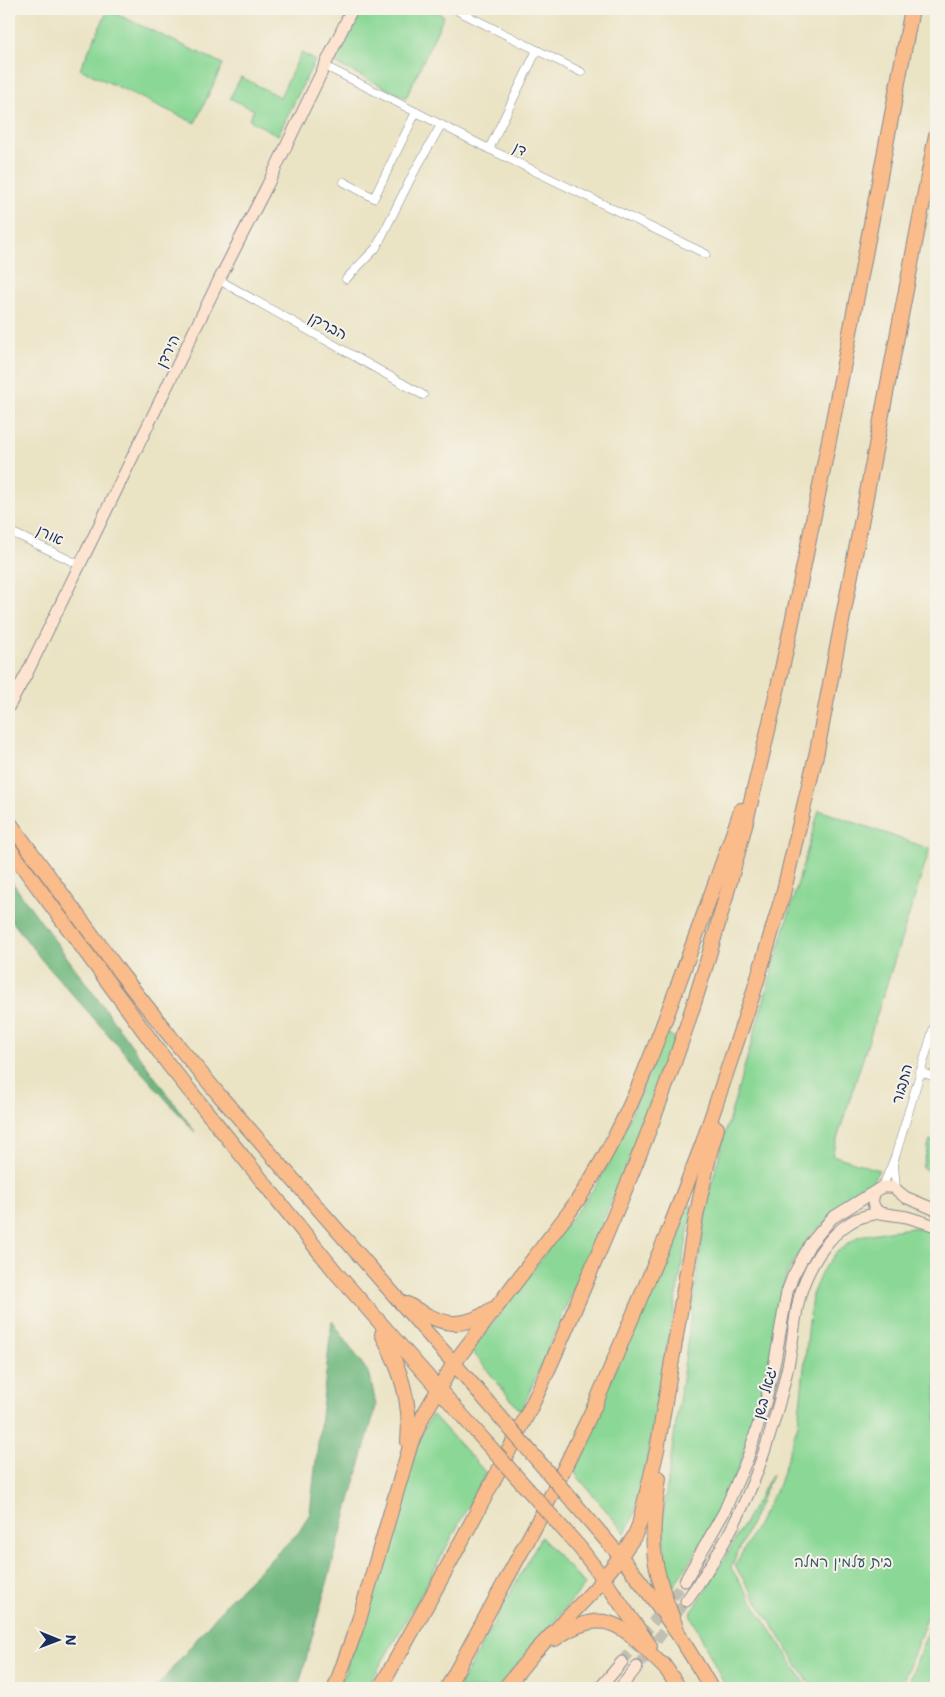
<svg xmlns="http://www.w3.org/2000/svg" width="945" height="1697" viewBox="0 0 945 1697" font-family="'Shantell Sans','Playpen Sans Hebrew',sans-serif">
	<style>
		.green { fill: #8bd896; stroke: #53847a }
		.forest { fill: #70b87f; stroke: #46746e }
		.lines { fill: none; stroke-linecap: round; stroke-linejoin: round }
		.secondary-tunnel { stroke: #c1bfb0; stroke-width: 11; stroke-dasharray: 11 5.5; stroke-linecap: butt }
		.street-casing { stroke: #828991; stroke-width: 9 }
		.secondary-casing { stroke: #828991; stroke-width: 13 }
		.highway-casing { stroke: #828991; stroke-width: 16 }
		.street { stroke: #fff; stroke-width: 8 }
		.secondary { stroke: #fde4d0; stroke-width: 11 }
		.highway { stroke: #f9bc8a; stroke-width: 14 }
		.highway-bridge-casing { stroke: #828991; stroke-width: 16; stroke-linecap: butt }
		.highway-bridge { stroke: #f9bc8a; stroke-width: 14 }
		.labels { text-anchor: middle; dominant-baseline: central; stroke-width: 4; stroke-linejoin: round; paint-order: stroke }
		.street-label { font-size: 15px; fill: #1b2f5e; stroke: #f7f3e8 }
		.park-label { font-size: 15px; fill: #37596c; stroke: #f7f3e8 }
	</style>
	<rect width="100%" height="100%" fill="#f7f3e8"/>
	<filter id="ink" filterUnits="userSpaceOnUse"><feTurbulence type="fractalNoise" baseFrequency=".02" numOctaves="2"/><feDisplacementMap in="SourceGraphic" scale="10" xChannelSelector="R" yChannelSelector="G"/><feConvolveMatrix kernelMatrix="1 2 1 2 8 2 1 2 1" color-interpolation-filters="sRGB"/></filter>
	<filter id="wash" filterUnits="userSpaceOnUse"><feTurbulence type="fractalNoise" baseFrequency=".0096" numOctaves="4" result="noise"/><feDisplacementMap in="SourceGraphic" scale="20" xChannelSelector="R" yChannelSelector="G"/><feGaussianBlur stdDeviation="1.12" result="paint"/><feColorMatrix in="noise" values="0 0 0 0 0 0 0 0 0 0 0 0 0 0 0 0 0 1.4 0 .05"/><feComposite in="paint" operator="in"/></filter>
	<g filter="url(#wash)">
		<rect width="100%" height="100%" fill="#eae3c4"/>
		<g class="green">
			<polygon points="362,9 431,9 444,16 406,98 335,63"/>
			<polygon points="108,10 223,64 195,123 80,69"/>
			<polygon points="301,53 315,60 278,135 249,120 254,110 230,98 241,77 280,97"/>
			<polygon points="819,810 930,849 832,1155 879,1170 864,1195 812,1233 799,1252 787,1274 779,1301 769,1370 740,1464 730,1489 703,1541 671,1590 664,1545 663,1515 707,1203 720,1151"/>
			<polygon points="666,1033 675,1038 625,1169 521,1412 472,1351 595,1187 611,1160"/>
			<polygon points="930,1140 936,1142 936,1173 922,1168"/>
			<polygon points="693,1205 640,1497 633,1517 625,1533 573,1471 683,1209"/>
			<polygon points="920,1227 936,1234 936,1608 931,1607 903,1682 893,1688 812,1688 735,1566 779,1484 798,1424 812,1295 822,1271 837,1252 859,1236 889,1231"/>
			<polygon points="432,1414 486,1473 425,1587 367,1688 340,1688 410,1470 422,1433"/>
			<path d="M772 1475 731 1568 808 1688H726L690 1614C720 1570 744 1522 772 1475Z"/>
			<polygon points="541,1537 585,1585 497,1688 458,1688"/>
			<polygon points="934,1614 936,1614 936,1688 907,1688"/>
		</g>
		<g class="forest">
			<polygon points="9,878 195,1132 41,959 9,917"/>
			<polygon points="332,1321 370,1375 376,1406 298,1688 156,1688 232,1597 299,1532 310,1513"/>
		</g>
	</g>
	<g filter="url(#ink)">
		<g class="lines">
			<g class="secondary-tunnel">
				<polyline points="622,1662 685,1581"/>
				<polyline points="637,1667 686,1601"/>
			</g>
			<defs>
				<g id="street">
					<polyline points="459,9 458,11 581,72"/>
					<polyline points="325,66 489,149 706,254"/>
					<polyline points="489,149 537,50"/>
					<polyline points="344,182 374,198 416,112"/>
					<polyline points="346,279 376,248 413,174 441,125"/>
					<polyline points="219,280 423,395"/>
					<polyline points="9,531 80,565"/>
					<polyline points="919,1072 936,1077"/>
					<polyline points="894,1164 896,1190"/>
					<polyline points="879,1188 885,1181 895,1157 936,1020"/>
				</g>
				<g id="secondary">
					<polyline points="9,706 26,675 219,280 267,186 352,9"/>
					<path d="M875 1192C871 1201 872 1207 880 1213L907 1217 936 1226"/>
					<polyline points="685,1581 724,1512 748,1457 766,1400 775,1361 787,1292 793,1276 810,1244 832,1218 882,1187 893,1187 905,1197 936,1210"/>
					<path d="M686 1601C717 1559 744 1510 761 1461 772 1430 781 1398 788 1366 793 1343 794 1318 800 1295 808 1268 826 1237 851 1222 860 1216 870 1215 880 1213"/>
					<polyline points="600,1688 622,1662"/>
					<polyline points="620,1688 637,1667"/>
				</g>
				<g id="highway">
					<polyline points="9,822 121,974 170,1036 220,1096 472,1384"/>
					<polyline points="9,848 169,1065 338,1275 458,1411"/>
					<path d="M407 1304C439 1323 459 1333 492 1309"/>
					<path d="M382 1334C400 1368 412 1402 408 1442"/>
					<path d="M659 1478C656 1502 652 1526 654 1551 657 1580 669 1608 679 1635"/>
					<path d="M615 1550C651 1593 683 1639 711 1688"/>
					<polyline points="598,1571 650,1646"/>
					<path d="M555 1639C610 1600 628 1633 668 1671"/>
					<polyline points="663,1664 679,1688"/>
					<path d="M335 1688 359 1620 411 1443 424 1414 454 1363 570 1211C619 1143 649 1064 678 985 699 927 721 869 741 810"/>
					<path d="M380 1688C430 1601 478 1512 524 1421 548 1374 568 1324 589 1275 622 1199 654 1122 681 1043 738 874 777 700 812 525 847 353 879 181 912 9"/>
					<polyline points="447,1688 542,1514 595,1405 667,1235 702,1145 753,994 783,894 817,751 936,135"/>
					<polyline points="505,1688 532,1655 595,1589 620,1557 634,1537 639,1525 657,1450 696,1217 710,1152 717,1128"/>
				</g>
			</defs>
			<use href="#street" class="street-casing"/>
			<use href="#secondary" class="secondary-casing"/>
			<use href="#highway" class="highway-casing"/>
			<use href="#street" class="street"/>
			<use href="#secondary" class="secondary"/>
			<use href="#highway" class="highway"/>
			<defs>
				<g id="highway-bridge">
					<polyline points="472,1384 613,1548"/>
					<polyline points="458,1411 580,1548 596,1569"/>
				</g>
			</defs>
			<use href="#highway-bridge" class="highway-bridge-casing"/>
			<use href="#highway-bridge" class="highway-bridge"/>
		</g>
	</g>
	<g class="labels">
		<g class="street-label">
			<text transform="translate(520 149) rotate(26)">דן</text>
			<text transform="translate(328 326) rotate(29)">הברקן</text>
			<text transform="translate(168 351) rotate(-64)">הירדן</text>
			<text transform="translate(50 535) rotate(25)">אורן</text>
			<text transform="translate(902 1084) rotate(-74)">התבור</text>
			<text transform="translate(765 1393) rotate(-75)">יגאל בשן</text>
		</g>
		<g class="park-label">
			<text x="843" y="1562">בית עלמין רמלה</text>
		</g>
	</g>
	<rect width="945" height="1697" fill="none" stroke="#f7f3e8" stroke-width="30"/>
	<g transform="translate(58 1640) rotate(91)" stroke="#f7f3e8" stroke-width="4" paint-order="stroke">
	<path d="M0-4L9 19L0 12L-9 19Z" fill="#1b2f5e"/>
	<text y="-8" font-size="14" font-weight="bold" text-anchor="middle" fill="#1b2f5e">N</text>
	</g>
</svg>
